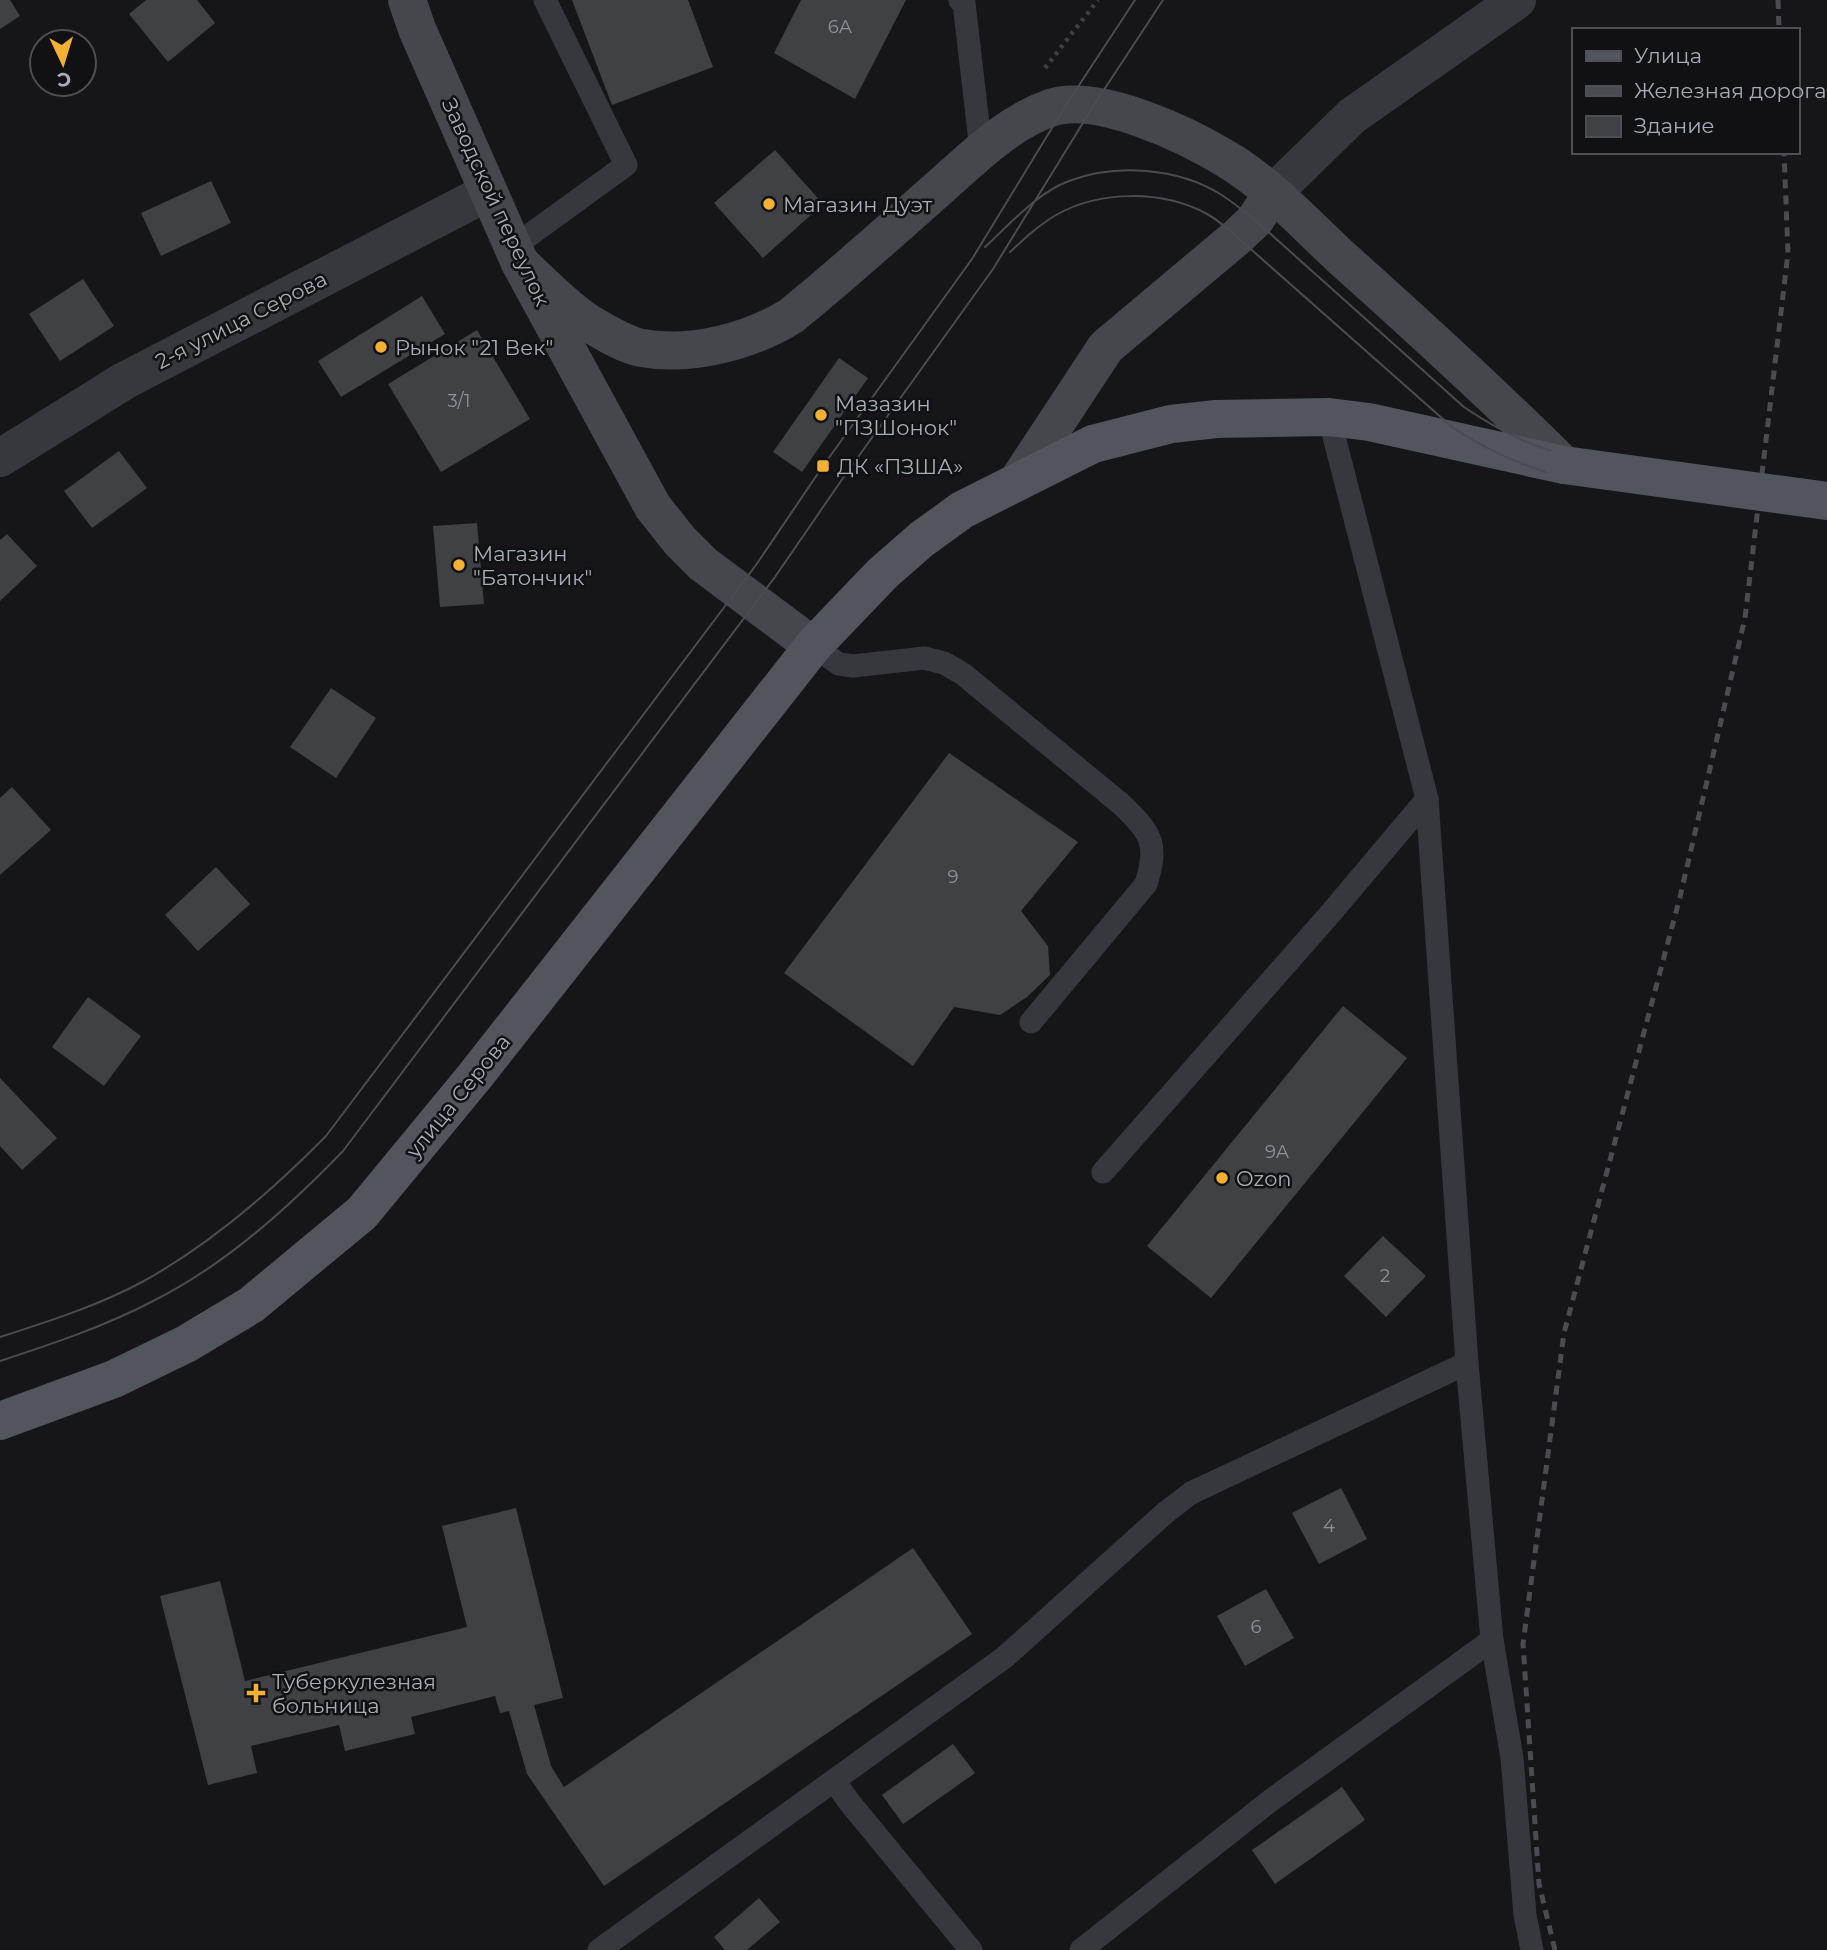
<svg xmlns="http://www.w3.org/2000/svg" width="1827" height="1950" viewBox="0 0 1827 1950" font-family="Montserrat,sans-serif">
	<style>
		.building { fill: #404145 }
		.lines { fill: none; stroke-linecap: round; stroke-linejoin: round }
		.path { stroke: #3d3f44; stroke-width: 4.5; stroke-dasharray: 3.5 5; stroke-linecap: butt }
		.service { stroke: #37383d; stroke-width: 23 }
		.minor { stroke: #37383d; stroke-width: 38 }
		.secondary { stroke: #45474d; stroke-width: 38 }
		.primary { stroke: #53555c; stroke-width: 38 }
		.tram { stroke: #4a4c52; stroke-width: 2 }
		.rail { stroke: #4a4c52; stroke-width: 5; stroke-dasharray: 9 7; stroke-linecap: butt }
		.primary-bridge { stroke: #53555c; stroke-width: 38 }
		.poi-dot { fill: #f2b134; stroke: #111113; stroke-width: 2.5 }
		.labels { text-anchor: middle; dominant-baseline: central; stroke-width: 5; stroke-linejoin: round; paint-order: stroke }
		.number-label { font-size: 18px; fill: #8e929b }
		.street-label { font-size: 21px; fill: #a8adb8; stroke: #111113 }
		.poi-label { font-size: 21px; fill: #a8adb8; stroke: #111113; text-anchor: start }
	</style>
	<rect width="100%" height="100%" fill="#161618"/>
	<g class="building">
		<polygon points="0,0 10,0 20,16 0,29"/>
		<polygon points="146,0 197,0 215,23 168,62 129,14"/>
		<polygon points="572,0 688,0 713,67 612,105"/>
		<polygon points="801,0 906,0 855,99 774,53"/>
		<polygon points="775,150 823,204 763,258 714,203"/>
		<polygon points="211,181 231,223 161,256 141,213"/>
		<polygon points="83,279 114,326 60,361 29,314"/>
		<polygon points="422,296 445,334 341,397 318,361"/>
		<polygon points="477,330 530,419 441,472 388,384"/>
		<polygon points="839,358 868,378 802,472 773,452"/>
		<polygon points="119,451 147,488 92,528 64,491"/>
		<polygon points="477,523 484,604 440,607 433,526"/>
		<polygon points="7,534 37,566 0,601 0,540"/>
		<polygon points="331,688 376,718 336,778 290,747"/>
		<polygon points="949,753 1078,842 1021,911 1048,946 1050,975 1027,997 1000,1015 954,1007 913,1066 784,973"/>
		<polygon points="12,787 51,830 0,875 0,798"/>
		<polygon points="216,867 250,904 198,951 165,915"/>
		<polygon points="88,997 141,1036 104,1086 52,1047"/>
		<polygon points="1343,1006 1407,1058 1211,1298 1147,1246"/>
		<polygon points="0,1078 57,1138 22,1170 0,1146"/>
		<polygon points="1383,1236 1426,1276 1386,1317 1344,1276"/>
		<polygon points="1341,1488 1367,1539 1319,1564 1292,1513"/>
		<polygon points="516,1508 563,1698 534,1705 551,1766 564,1787 913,1548 972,1634 604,1886 527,1774 509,1711 500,1713 495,1696 411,1717 415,1734 345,1751 339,1725 251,1746 257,1773 208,1785 160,1596 220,1581 245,1681 467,1627 442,1526"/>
		<polygon points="1266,1589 1294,1638 1245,1666 1217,1616"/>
		<polygon points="953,1744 975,1773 903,1824 882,1795"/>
		<polygon points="1342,1787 1365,1820 1275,1884 1252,1850"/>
		<polygon points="759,1898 780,1922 747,1950 725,1950 714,1937"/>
	</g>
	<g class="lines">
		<polyline class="path" points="1045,68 1098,0"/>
		<g class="service">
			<polyline points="960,0 964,3 981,150"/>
			<polyline points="513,247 626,165 545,0"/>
			<path d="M813 646 839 664 853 666 924 658 944 663 963 674 1121 804C1151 833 1159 843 1146 884L1031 1022"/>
			<polyline points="1427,799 1467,1363 1492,1640 1512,1758 1525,1915 1532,1950"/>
			<polyline points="1103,1172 1330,914 1427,799 1329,417"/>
			<polyline points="834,1781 850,1803 971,1950"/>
			<polyline points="599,1950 1005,1657 1165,1513 1191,1493 1467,1363"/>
			<polyline points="1081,1950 1270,1801 1492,1640"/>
		</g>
		<g class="minor">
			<polyline points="1272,194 1352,116 1517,0"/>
			<polyline points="0,458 124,381 488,192"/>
		</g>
		<g class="secondary">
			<polyline points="407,0 417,29 520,263 653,507 680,541 703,564 813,646"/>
			<path d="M520 263C541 282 565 308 589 323 604 332 625 345 642 348 691 357 751 341 791 316 839 277 885 236 931 195 968 163 1003 125 1050 108 1098 92 1187 135 1228 160 1271 186 1307 226 1344 260 1419 327 1493 395 1564 465"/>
			<polyline points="1017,482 1106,347 1237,237 1255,220 1272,194"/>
		</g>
		<polyline class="primary" points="0,1421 114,1379 186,1344 251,1305 362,1213 475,1076 813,646 883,573 922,539 962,510 1093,444 1171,424 1216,419 1329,417 1369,422 1564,465"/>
		<g class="tram">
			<path d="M985 247C1009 225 1038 192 1069 181 1116 163 1178 168 1220 194 1232 201 1243 211 1255 220L1464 407C1496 429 1528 446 1567 455L1827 491"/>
			<path d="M1010 252C1025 238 1039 225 1056 215 1100 190 1163 190 1207 214 1218 220 1228 229 1237 237L1452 427C1486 450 1522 466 1562 477L1827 512"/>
			<path d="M0 1337C47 1322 100 1305 144 1281 212 1243 272 1191 326 1136L756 565 823 466 972 259 1066 105 1135 0"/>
			<path d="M0 1361C52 1344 106 1326 155 1300 226 1264 288 1208 343 1151L775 577 843 478 993 269 1094 105 1163 0"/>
		</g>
		<g class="rail">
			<polyline points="1778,0 1779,30"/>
			<polyline points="1555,1950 1539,1884 1523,1644 1564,1333 1680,897 1745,618 1788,253 1784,152"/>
		</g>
		<polyline class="primary-bridge" points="1564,465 1827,501"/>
	</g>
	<g class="poi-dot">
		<circle cx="769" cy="204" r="7"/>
		<circle cx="381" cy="347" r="7"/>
		<circle cx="821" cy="415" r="7"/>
		<rect x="816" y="459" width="14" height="14" rx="3.5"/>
		<circle cx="459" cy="565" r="7"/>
		<circle cx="1222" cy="1178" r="7"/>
		<path d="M252.5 1682.5h7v7h7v7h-7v7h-7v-7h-7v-7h7z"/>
	</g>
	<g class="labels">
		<g class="number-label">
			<text x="840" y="27">6А</text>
			<text x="459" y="401">3/1</text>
			<text x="953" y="877">9</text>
			<text x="1277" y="1152">9А</text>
			<text x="1385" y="1276">2</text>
			<text x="1329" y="1526">4</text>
			<text x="1256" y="1627">6</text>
		</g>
		<g class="street-label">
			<text transform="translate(496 202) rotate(65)">Заводской переулок</text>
			<text transform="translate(241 320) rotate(-27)">2-я улица Серова</text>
			<text transform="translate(458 1096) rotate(-51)">улица Серова</text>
		</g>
		<g class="poi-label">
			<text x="783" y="204">Магазин Дуэт</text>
			<text x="395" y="347">Рынок "21 Век"</text>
			<text x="835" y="403">Мазазин<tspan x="835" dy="24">"ПЗШонок"</tspan></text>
			<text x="837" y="466">ДК «ПЗША»</text>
			<text x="473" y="553">Магазин<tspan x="473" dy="24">"Батончик"</tspan></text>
			<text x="1236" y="1178">Ozon</text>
			<text x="272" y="1681">Туберкулезная<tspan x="272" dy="24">больница</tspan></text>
		</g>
	</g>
	<rect x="1572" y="28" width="228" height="126" fill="#111113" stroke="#4d4f55" stroke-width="2"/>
	<rect x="1586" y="51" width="35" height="10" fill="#53555c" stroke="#4d4f55" stroke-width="2"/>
	<text x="1634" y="63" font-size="21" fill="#a8adb8">Улица</text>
	<rect x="1586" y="86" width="35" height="10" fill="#4a4c52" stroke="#4d4f55" stroke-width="2"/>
	<text x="1634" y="98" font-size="21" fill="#a8adb8">Железная дорога</text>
	<rect x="1586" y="116" width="35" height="21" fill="#404145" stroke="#4d4f55" stroke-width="2"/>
	<text x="1634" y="133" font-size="21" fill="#a8adb8">Здание</text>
	<g transform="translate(63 63) rotate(176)"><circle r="33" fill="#111113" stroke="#4d4f55" stroke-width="2"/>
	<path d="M0-5L12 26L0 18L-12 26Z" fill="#f2b134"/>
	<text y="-10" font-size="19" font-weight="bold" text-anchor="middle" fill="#a8adb8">С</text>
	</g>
</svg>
